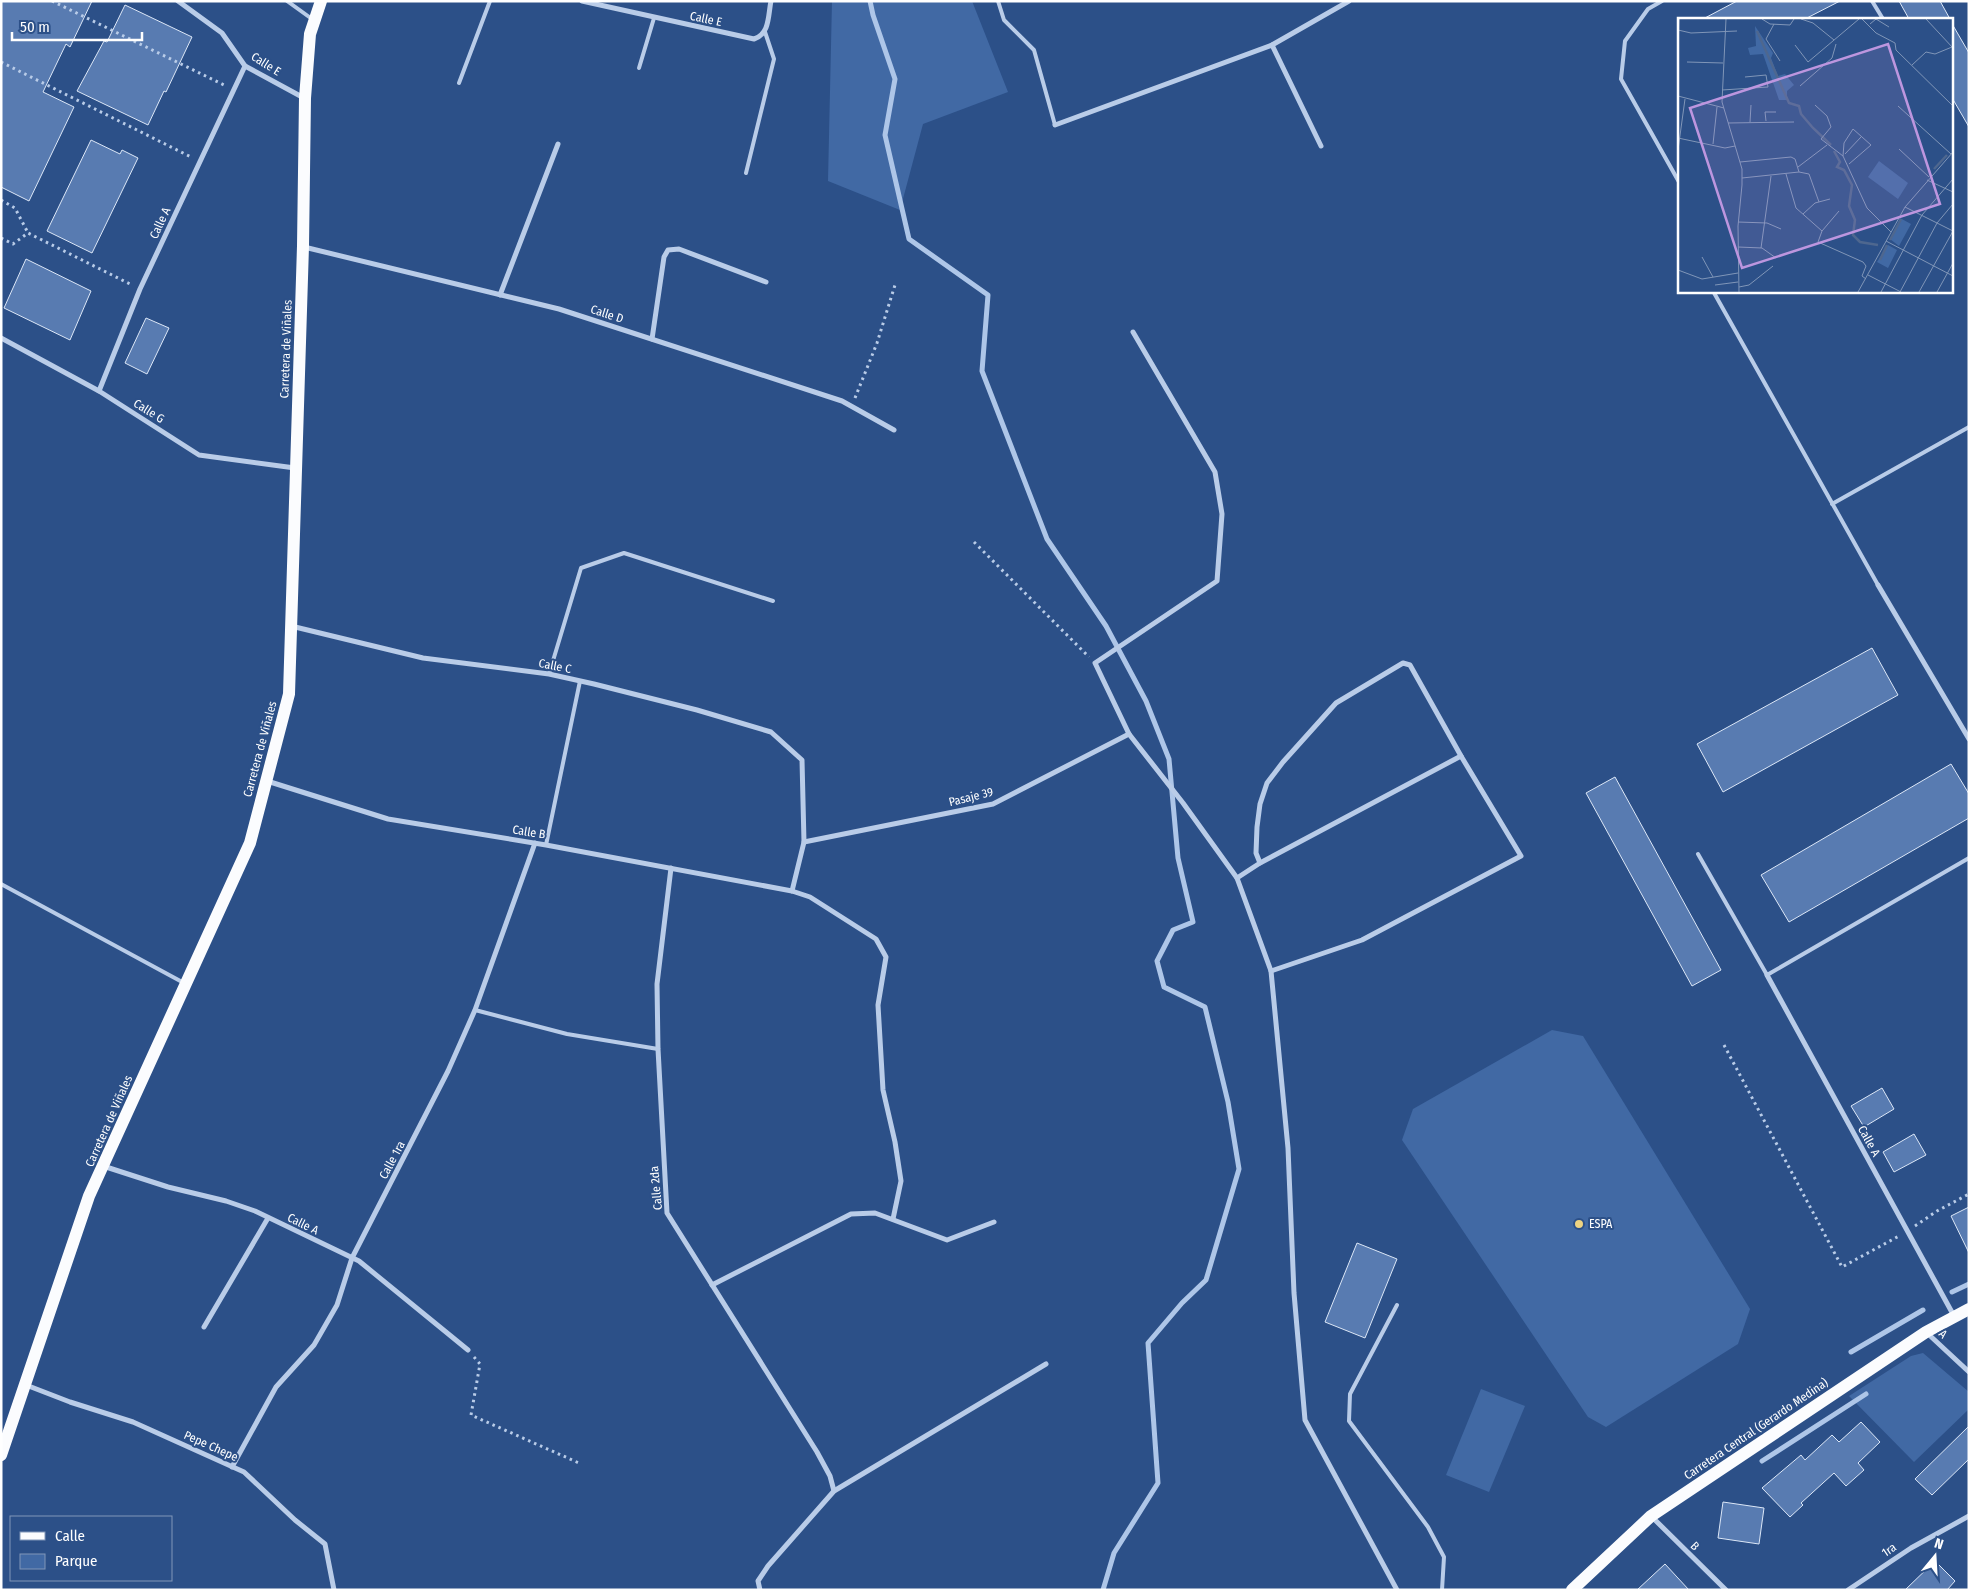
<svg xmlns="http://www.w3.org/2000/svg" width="1970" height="1591" viewBox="0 0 1970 1591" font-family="'Fira Sans Condensed',sans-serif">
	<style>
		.green { fill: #4169a4 }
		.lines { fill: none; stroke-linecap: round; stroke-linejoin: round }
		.stream { stroke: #aec6e8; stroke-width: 5 }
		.building { fill: #587bb1; stroke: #dce7f7 }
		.path { stroke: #b9cce8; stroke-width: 3; stroke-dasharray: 2.5 4; stroke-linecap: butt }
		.service { stroke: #b9cce8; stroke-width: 4 }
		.minor { stroke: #b9cce8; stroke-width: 5 }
		.primary { stroke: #fbfcfe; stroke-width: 12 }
		.poi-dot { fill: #edd382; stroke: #2c5088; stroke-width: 2 }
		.labels { text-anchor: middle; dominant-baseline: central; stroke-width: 4; stroke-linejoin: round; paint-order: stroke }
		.street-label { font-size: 12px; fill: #fff; stroke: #2c5088 }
		.poi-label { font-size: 12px; fill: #fff; stroke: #2c5088; text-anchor: start }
		.inset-river { fill: none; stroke: #4e678f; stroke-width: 2.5 }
		.inset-road { fill: none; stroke: #8096b8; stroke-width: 1 }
		.view { fill: #bd96df; fill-opacity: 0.15; stroke: #bd96df; stroke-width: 2.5 }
		.inset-edge { fill: none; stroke: #fff; stroke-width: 2.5 }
	</style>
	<rect width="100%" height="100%" fill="#2c5088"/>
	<g class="green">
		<polygon points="832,1 972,1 1008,92 923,124 900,210 828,181"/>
		<polygon points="1552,1030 1583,1036 1750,1309 1738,1344 1606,1427 1588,1417 1402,1140 1413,1109"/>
		<polygon points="1923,1353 1969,1392 1969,1409 1914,1462 1849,1396 1911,1356"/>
		<polygon points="1481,1389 1525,1406 1489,1492 1446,1475"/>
	</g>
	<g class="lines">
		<g class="stream">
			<polyline points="870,1 873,15 895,79 885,135 909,239 988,295 982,371 1047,539 1106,626 1146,701 1169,759 1178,858 1193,922 1173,930 1157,961 1164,987 1205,1007 1228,1102 1239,1169 1206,1280 1182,1303 1148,1343 1158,1483 1114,1553 1103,1590"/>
			<polyline points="1952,1292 1969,1284"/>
			<polyline points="1851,1352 1923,1310"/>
			<polyline points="1762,1461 1866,1394"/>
		</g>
	</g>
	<g class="building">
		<polygon points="1,1 92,1 70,47 66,44 43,92 74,107 29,201 1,187"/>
		<polygon points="1737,1 1840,1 1805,19 1703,19"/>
		<polygon points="1899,1 1940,1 1950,19 1909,19"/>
		<polygon points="125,5 192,37 166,92 164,91 148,125 77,91 104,41 107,42"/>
		<polygon points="1951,22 1969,53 1969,127 1951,96"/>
		<polygon points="91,140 120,154 122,150 138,158 92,253 47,231"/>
		<polygon points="26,259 91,291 70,340 4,308"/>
		<polygon points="146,318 169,328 147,374 125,363"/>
		<polygon points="1872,648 1898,695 1723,792 1697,744"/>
		<polygon points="1951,764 1969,794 1969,818 1789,922 1761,875"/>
		<polygon points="1615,777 1721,970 1692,986 1586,793"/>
		<polygon points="1882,1088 1894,1109 1864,1127 1851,1106"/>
		<polygon points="1914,1134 1926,1155 1894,1172 1883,1152"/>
		<polygon points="1969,1207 1969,1253 1951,1216"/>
		<polygon points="1357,1243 1397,1259 1365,1338 1325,1322"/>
		<polygon points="1861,1422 1880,1442 1858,1463 1864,1470 1846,1486 1834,1473 1801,1503 1803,1505 1790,1517 1762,1488 1801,1455 1805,1460 1832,1435 1839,1442"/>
		<polygon points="1969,1426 1969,1459 1932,1495 1915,1479"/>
		<polygon points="1723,1502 1764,1508 1759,1544 1718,1538"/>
		<polygon points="1935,1561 1955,1581 1947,1590 1905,1590"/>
		<polygon points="1665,1564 1689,1590 1637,1590"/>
	</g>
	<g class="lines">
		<g class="path">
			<polyline points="52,1 224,85"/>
			<polyline points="1,62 191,157"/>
			<polyline points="1,200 15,208 28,233"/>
			<polyline points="1,238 13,244 28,233 132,285"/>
			<polyline points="855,398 877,343 895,285"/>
			<polyline points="974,542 1089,657"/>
			<polyline points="1724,1045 1842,1267 1899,1236"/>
			<polyline points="1915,1226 1937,1211 1969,1194"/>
			<polyline points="474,1357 480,1364 471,1415 579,1463"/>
		</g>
		<g class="service">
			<polyline points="287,1 312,19"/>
			<polyline points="998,1 1004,20 1034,50 1055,125"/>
			<polyline points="1662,1 1648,9 1625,41 1621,79 1679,182"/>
			<polyline points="1872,1 1883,19"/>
			<polyline points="639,68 654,18"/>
			<polyline points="459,83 490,1"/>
			<polyline points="746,173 774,59 765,32"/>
			<polyline points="1713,291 1878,585"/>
			<polyline points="1832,504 1969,427"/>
			<polyline points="549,674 581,568 624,553 773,601"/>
			<polyline points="546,845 580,681"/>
			<polyline points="1698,854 1767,975 1969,858"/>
			<polyline points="1,884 184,983"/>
			<polyline points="475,1010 567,1034 658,1049"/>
			<polyline points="1397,1305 1350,1394 1349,1421 1428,1527 1444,1557 1442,1590"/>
		</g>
		<g class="minor">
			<polyline points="178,1 222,33 245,66 304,98"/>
			<path d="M582 1 754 39C770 34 768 15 771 1"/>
			<polyline points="1272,45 1321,146"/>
			<polyline points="1055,125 1272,45 1349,1"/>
			<polyline points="304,247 559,309 842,401 894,430"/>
			<polyline points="500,295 558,144"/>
			<polyline points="1133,332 1215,472 1222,514 1217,581 1095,663 1129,734 1183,803 1237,878"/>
			<polyline points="1,338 99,391 199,455 295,468"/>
			<polyline points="652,339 664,257 668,250 679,249 766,282"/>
			<polyline points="99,391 140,289 245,66"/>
			<polyline points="1878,585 1969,739"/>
			<polyline points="291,626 423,658 549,674 594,684 697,710 771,732 802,760 804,842 792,891"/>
			<polyline points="267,781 388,819 546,845 792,891 810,897 876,939 886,957 878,1005 883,1090 895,1142 901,1181 893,1219"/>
			<polyline points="804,842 993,804 1129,734"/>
			<polyline points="1260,863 1256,853 1257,827 1260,804 1267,783 1283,762 1336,703 1403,663 1410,665 1461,756 1521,856 1362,940 1271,971"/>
			<polyline points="671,868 657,984 658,1049 667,1213 817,1452 830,1476 834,1491"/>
			<polyline points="1767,975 1954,1316"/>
			<polyline points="103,1166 168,1187 226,1201 255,1211 359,1261 468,1350"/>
			<polyline points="712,1285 851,1214 875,1213 947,1240 994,1222"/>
			<polyline points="204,1327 268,1218"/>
			<polyline points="1926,1332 1969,1372"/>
			<polyline points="26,1385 70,1402 133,1422 244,1472 295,1520 325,1544 334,1590"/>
			<polyline points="232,1467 276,1387 314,1345 337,1305 352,1258 448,1071 475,1010 535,843"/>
			<polyline points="1651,1516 1726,1590"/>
			<polyline points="760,1590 758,1581 768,1566 834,1491 1046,1364"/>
			<polyline points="1397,1590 1305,1420 1294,1293 1288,1148 1271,971 1237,878 1260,863 1461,756"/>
			<polyline points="1848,1590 1911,1548 1969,1516"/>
		</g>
		<g class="primary">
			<polyline points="1,1455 89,1196 250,843 289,694 303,246 305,98 310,34 321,1"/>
			<polyline points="1572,1590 1651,1516 1926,1332 1969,1309"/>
		</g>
	</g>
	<circle class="poi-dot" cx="1579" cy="1224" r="5"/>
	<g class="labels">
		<g class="street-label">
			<text transform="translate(706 19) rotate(12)">Calle E</text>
			<text transform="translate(266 64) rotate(32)">Calle E</text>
			<text transform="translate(160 223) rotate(-65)">Calle A</text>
			<text transform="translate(607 314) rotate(18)">Calle D</text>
			<text transform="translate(286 349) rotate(-88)">Carretera de Viñales</text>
			<text transform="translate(149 411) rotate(32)">Calle G</text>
			<text transform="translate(555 666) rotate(11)">Calle C</text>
			<text transform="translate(260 749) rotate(-75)">Carretera de Viñales</text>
			<text transform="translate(971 797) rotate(-14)">Pasaje 39</text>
			<text transform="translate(529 832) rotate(9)">Calle B</text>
			<text transform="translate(109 1121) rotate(-66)">Carretera de Viñales</text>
			<text transform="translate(1869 1141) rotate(61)">Calle A</text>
			<text transform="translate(392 1160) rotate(-62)">Calle 1ra</text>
			<text transform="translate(656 1188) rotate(-95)">Calle 2da</text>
			<text transform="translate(303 1224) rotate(26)">Calle A</text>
			<text transform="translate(1943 1334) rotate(44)">A</text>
			<text transform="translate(1756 1429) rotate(-34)">Carretera Central (Gerardo Medina)</text>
			<text transform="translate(211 1446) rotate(24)">Pepe Chepe</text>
			<text transform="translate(1695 1546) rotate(45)">B</text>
			<text transform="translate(1889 1550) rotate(-34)">1ra</text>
		</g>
		<g class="poi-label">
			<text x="1589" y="1224">ESPA</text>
		</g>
	</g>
	<g transform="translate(1678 18)">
		<rect width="275" height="275" fill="#2c5088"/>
		<path d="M77 8 95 35 93 40 100 58 107 56 116 67 109 73V82H101L85 36 72 37 70 30 78 28ZM201 143 230 165 220 181 190 159ZM222 200 233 206 221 228 212 221ZM210 227 219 232 210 250 199 244Z" fill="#4169a4"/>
		<path class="inset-river" d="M79 13 111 85 121 88 123 96 135 110 153 127M156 133 162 144 159 149 166 152 174 167 171 188 177 202 175 217 182 224 200 227M256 151 269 137M212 222 223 201M202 242 209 227"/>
		<path class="inset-road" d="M48 1 44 84 64 151V167L60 208 61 274M84 1 92 6 112 7 116 1M123 1 135 5 156 22M184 1 198 15 217 25 218 32 275 88M248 1 275 30M96 6 88 21 102 43M192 6 198 1 211 9M0 12 13 15 59 13M117 27 130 44 181 1M0 33 1 1M9 44 45 45M234 47 248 34 257 36 274 29M122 68 154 40 158 26M44 72 90 69 88 57 67 59M0 78 46 90M137 87 149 98 153 109 143 121 165 138M220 88 273 136M88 103 87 94H98M72 104 73 87M50 105 116 104M0 120 47 130 57 128M35 126 39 89M221 131 251 159M0 132 7 81M167 136 183 119M62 144 113 139 117 141 121 154M171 146 193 127 175 111 166 125 165 138 189 190 213 214M120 149 149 127M108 156 118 190 144 213M64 160 121 154 131 156 141 184M249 162 275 174M227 189 275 213M161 193 144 213 140 224 185 244 188 248 184 258 188 261M125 196 137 185 152 181M60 204 89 205 103 211M208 223 275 258M60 229 84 230 98 240M83 230 93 158M24 239 35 259M0 252 24 261 60 255M190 257 223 274M37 267 60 264M61 269 71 267 95 248M180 274 227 189 275 134M203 274 244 197 275 161M222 274 259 205 275 186M241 274 275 213M259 274 275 245"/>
		<path class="view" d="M210 26 262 186 64 250 12 90Z"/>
		<rect width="275" height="275" class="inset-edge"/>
	</g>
	<rect width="1970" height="1591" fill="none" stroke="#ffffff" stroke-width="5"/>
	<rect x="10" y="1516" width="162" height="65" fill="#2c5088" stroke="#8096b8"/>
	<rect x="20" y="1532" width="25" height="8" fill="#fbfcfe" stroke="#8096b8"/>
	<text x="55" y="1541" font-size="15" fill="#ffffff">Calle</text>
	<rect x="20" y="1554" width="25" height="15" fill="#4169a4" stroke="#8096b8"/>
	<text x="55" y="1566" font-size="15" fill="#ffffff">Parque</text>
	<g transform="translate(1935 1556) rotate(18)" stroke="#2c5088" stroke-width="4" paint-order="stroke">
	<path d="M0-4L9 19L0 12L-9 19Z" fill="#ffffff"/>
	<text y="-8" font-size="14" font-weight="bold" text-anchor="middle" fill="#ffffff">N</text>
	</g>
	<path d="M12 32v8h130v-8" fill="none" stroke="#ffffff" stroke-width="2.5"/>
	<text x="20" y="32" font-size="15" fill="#ffffff" stroke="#2c5088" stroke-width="4" paint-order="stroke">50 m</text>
</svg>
